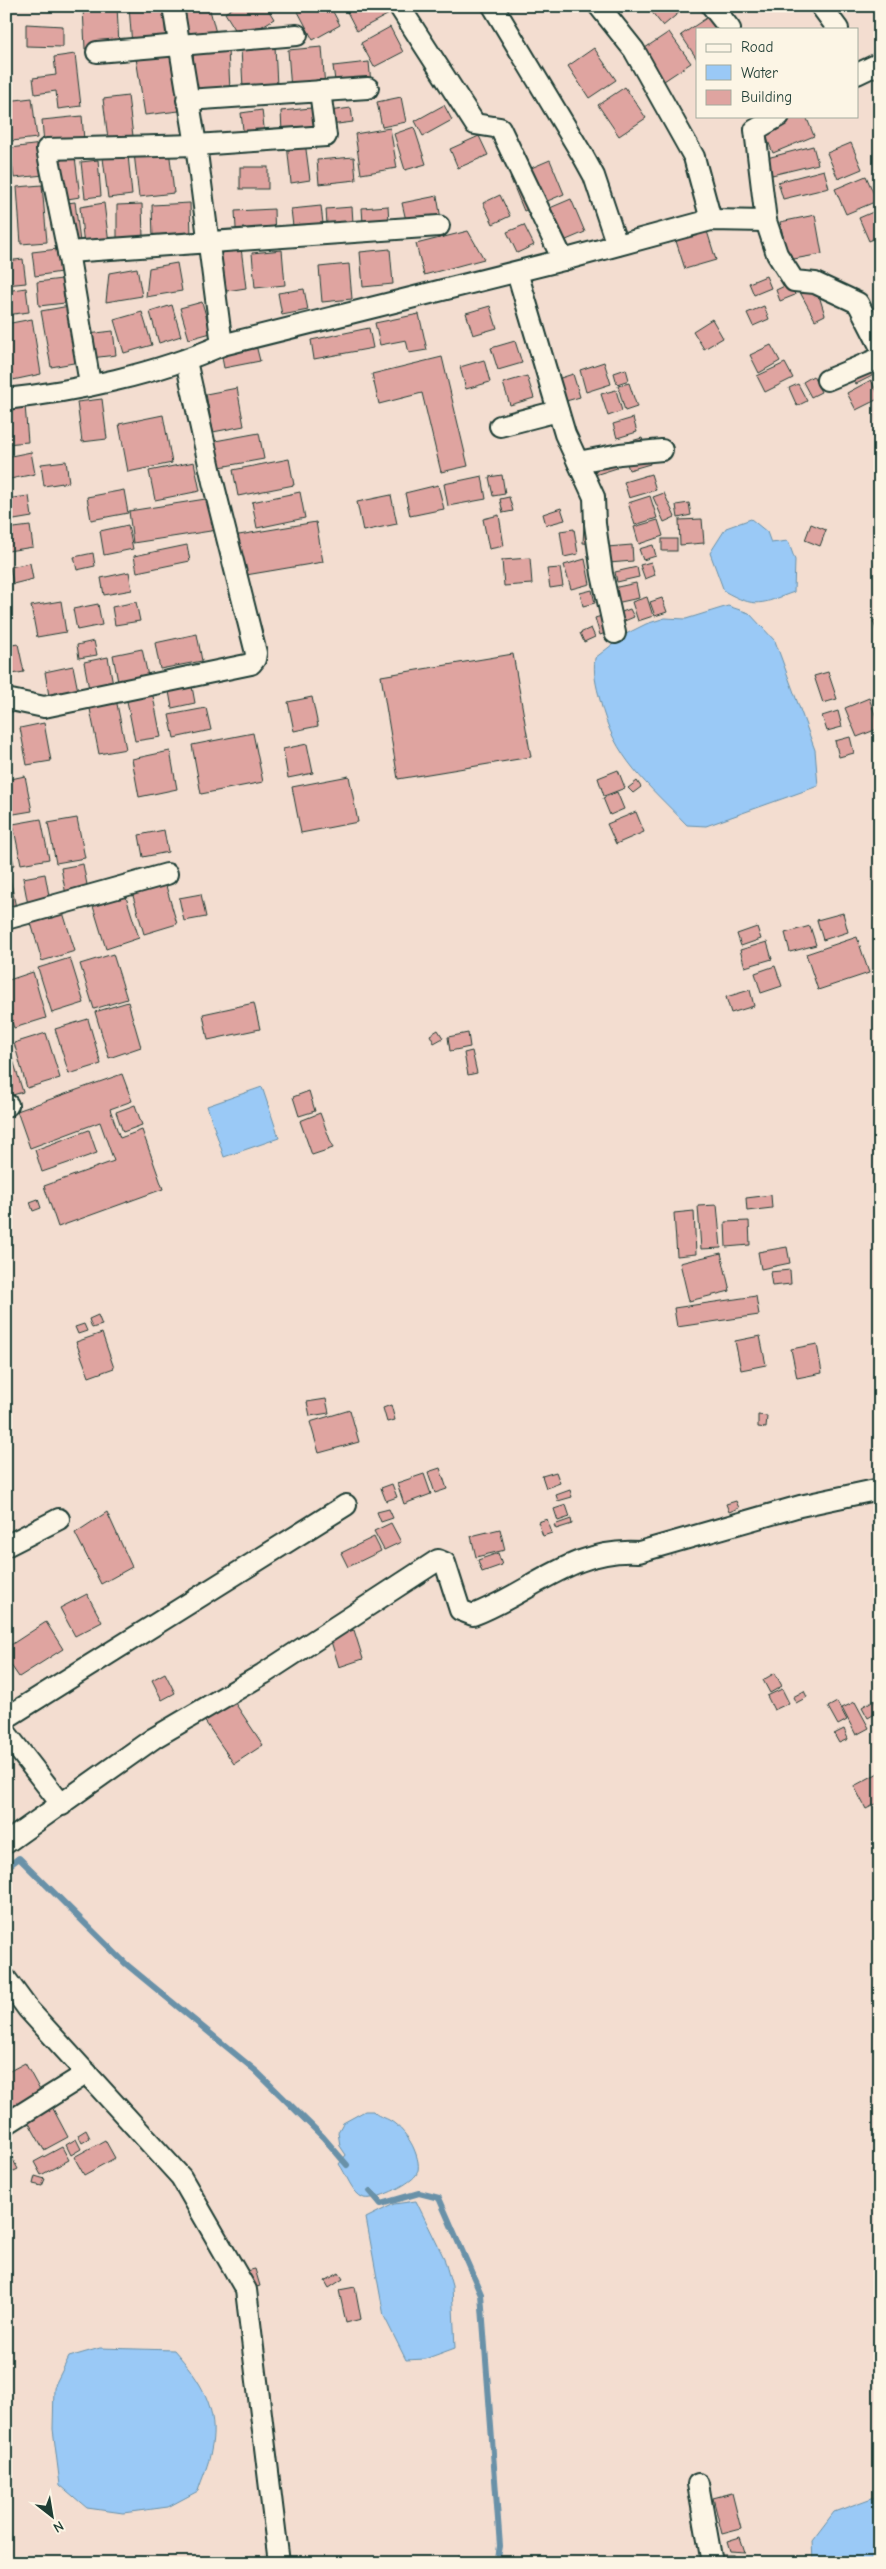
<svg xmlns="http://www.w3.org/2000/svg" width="886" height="2569" viewBox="0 0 886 2569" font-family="'Comic Neue',sans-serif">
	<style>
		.water { fill: #9ac9f6; stroke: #6991a8 }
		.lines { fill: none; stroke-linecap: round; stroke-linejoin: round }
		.stream { stroke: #6991a8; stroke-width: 6 }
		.building { fill: #dfa4a0; stroke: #1f3d34 }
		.street-casing { stroke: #1f3d34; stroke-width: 24 }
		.street { stroke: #fcf5e5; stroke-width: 20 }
	</style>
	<rect width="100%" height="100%" fill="#f3ddd0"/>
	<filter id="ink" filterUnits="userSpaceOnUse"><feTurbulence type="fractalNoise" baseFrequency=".02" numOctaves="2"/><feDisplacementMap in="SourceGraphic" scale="10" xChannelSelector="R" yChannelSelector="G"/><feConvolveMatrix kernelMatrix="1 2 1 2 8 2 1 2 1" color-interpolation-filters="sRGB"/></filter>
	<g filter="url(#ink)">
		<g class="water">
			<path d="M751 519 767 532 771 543 788 541 795 560 794 592C761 604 756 609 724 591L710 553 726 528Z"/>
			<path d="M728 606 749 613 775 641 815 750 818 786 706 826 687 825C647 783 614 759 600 700 596 685 593 673 595 658L626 634 646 624 665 618 686 619Z"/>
			<polygon points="262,1087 279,1138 224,1157 207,1106"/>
			<path d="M365 2111H373C378 2117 382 2116 389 2120 399 2125 410 2139 414 2149 417 2156 421 2168 416 2175 409 2185 375 2201 364 2198 352 2194 346 2173 339 2164L346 2155 340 2146 338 2132 343 2123Z"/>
			<polygon points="416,2201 444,2258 452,2286 455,2348 425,2359 406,2360 384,2316 366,2218 394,2204"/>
			<path d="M100 2348 174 2350C200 2380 220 2409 211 2450 209 2464 202 2478 198 2491L168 2507 123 2513 87 2508 60 2485 53 2429 54 2387 69 2357Z"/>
			<polygon points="880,2495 880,2563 813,2563 812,2541 834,2512"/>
		</g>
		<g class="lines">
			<g class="stream">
				<polyline points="6,1868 19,1858 126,1964 256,2071 323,2137 347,2165"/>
				<polyline points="370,2191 381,2204 419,2193 439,2198 481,2294 500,2546 497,2563"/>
			</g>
		</g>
		<g class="building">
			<polygon points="117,6 119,46 85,49 83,8"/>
			<polygon points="129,6 164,6 166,44 132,46"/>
			<polygon points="178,6 209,6 216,33 186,41"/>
			<polygon points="236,6 266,6 274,19 241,39 225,13"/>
			<polygon points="295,6 330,6 340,25 313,40"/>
			<polygon points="344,6 385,6 389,14 357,31"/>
			<polygon points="647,6 687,6 663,26"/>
			<polygon points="708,17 716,29 697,29 697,59 681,35"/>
			<polygon points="26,24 63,26 63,47 26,46"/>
			<polygon points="390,27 403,52 374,67 361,43"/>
			<polygon points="669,32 691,63 664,81 642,50"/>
			<polygon points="275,46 277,86 243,89 241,48"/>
			<polygon points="322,47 325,88 291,90 288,50"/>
			<polygon points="594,48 616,80 589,98 568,66"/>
			<polygon points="228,50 230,90 196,93 193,52"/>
			<polygon points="170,53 179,111 145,115 136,58"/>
			<polygon points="75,54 81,106 58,109 56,91 35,94 33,78 56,75 54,57"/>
			<polygon points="369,62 371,84 336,88 333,66"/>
			<polygon points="625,87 646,118 619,136 598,105"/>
			<polygon points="128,96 133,136 108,139 103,99"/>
			<polygon points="401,97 406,122 382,127 377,102"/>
			<polygon points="32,98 37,138 12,141 7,101"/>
			<polygon points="444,105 452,120 423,136 415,121"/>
			<polygon points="321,107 322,129 282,133 281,111"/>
			<polygon points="351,108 353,122 330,125 329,111"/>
			<polygon points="262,110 265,136 244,138 241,113"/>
			<polygon points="82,116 84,140 44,144 42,120"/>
			<polygon points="792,116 806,116 814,136 773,153 763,129"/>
			<polygon points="414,127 426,164 405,170 394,134"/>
			<polygon points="390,128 397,168 361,174 355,134"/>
			<polygon points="479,136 488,155 458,168 450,149"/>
			<polygon points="305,142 310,180 291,183 287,144"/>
			<polygon points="851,143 862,169 838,179 827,153"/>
			<polygon points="41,144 44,175 14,178 10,148"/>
			<polygon points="813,146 818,164 772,175 767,158"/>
			<polygon points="169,149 174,193 139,197 134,153"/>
			<polygon points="128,155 132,195 108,198 103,158"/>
			<polygon points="75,157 80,197 55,201 50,160"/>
			<polygon points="354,157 356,180 319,184 317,160"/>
			<polygon points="98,160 101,196 85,198 81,162"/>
			<polygon points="550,160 564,194 524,211 510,177"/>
			<rect x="240" y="167" width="28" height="22"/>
			<polygon points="824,170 829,188 783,199 778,182"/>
			<polygon points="866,176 877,201 846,214 835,189"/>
			<polygon points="42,185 47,242 21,244 17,187"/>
			<polygon points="500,195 510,216 493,224 483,203"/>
			<polygon points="437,196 441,219 407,225 402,203"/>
			<polygon points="571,199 585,232 545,249 531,216"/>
			<polygon points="75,202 80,242 56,245 51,205"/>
			<polygon points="104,203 109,244 84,247 80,207"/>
			<polygon points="190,203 191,237 153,239 152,205"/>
			<polygon points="142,204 143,237 117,238 117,205"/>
			<polygon points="321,206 325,241 295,244 291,209"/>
			<polygon points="388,206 390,237 364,239 362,208"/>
			<polygon points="352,207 354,239 328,240 326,209"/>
			<polygon points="274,209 275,244 237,245 235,211"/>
			<polygon points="880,209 880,236 869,241 859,218"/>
			<polygon points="815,215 822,254 788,260 780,222"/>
			<polygon points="524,225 534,245 517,253 507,232"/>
			<polygon points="706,228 716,260 685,269 675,238"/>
			<polygon points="468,231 484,259 424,275 416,244"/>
			<polygon points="241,248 246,288 220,292 214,252"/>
			<polygon points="58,249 61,272 35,276 32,252"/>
			<polygon points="390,249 393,284 363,287 360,252"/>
			<polygon points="282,250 285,285 255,288 252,253"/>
			<polygon points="23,259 26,283 6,285 6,261"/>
			<polygon points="177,263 182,291 146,297 149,268"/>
			<polygon points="349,264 352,299 322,302 319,267"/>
			<polygon points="137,268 142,296 106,302 109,273"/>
			<polygon points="766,276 771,288 754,295 749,283"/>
			<polygon points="62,279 65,303 39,306 37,282"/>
			<polygon points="794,281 815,283 825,315 815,320"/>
			<polygon points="791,283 795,295 780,301 776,290"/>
			<polygon points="26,288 29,312 6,315 6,291"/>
			<polygon points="304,289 308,310 282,315 278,293"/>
			<polygon points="202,302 211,333 189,339 180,308"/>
			<polygon points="75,305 85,361 51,367 41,311"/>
			<polygon points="172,305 181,336 159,343 150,312"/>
			<polygon points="490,306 497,328 473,335 466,313"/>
			<polygon points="764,306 769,319 753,326 747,313"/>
			<polygon points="142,312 152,345 124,353 114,320"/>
			<polygon points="419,314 427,350 409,353 406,340 380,345 375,323"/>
			<polygon points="32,319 41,374 13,380 6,341 6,324"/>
			<polygon points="712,319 723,338 704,349 693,331"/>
			<polygon points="369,328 373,348 314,359 311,340"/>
			<polygon points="113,331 116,355 91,358 88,334"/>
			<polygon points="515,341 522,363 498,370 491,348"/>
			<polygon points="256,345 260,361 224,368 221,352"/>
			<polygon points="771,345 780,361 759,373 750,355"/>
			<polygon points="442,357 468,466 441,472 422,393 379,404 372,374"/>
			<polygon points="864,359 872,376 856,384 847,367"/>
			<polygon points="484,360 490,382 466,389 460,367"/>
			<polygon points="604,362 611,384 586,392 580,370"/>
			<polygon points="785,363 793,378 765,392 757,376"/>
			<polygon points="626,369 629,380 617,384 614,373"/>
			<polygon points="573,374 580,397 549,406 542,384"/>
			<polygon points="527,376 534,398 510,405 503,383"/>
			<polygon points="813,376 821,392 811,397 803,382"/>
			<polygon points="871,380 880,398 856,410 847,393"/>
			<polygon points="629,383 637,407 625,411 618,386"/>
			<polygon points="798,384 807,401 797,406 789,388"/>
			<polygon points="237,388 244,426 213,432 206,394"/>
			<polygon points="616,390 622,411 608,416 601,394"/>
			<polygon points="102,399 107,439 82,442 77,402"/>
			<polygon points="25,405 28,442 6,444 6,407"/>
			<polygon points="163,415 172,463 128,472 119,424"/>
			<polygon points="633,418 637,432 617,438 613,424"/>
			<polygon points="259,433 264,459 220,467 215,441"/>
			<polygon points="642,438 650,464 629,470 621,444"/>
			<polygon points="31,452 35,474 10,479 6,457"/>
			<polygon points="612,452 617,468 582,479 577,462"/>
			<polygon points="289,459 294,485 238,496 233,470"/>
			<polygon points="66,461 69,482 44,486 41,464"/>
			<polygon points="194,462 200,491 155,500 149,471"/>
			<polygon points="651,474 656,490 629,498 624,482"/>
			<polygon points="502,475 505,494 493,496 489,477"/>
			<polygon points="482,476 486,499 448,506 444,484"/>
			<polygon points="438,485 444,509 410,516 405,493"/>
			<polygon points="124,490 128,513 91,520 87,497"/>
			<polygon points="300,492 305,518 257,528 252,502"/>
			<polygon points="664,493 675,517 664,522 653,497"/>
			<polygon points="391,495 397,524 363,531 357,502"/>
			<polygon points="29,496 32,517 8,521 6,499"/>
			<polygon points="650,496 657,518 635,525 628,503"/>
			<polygon points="509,497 513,511 503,513 500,499"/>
			<polygon points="212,498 217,530 133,543 129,511"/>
			<polygon points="689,503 691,515 678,518 676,505"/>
			<polygon points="561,508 565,520 546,525 543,514"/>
			<polygon points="499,515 504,546 489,549 483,519"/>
			<polygon points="702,519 704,543 680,545 679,520"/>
			<polygon points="658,520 663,536 639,544 634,527"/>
			<polygon points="316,522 323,562 240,576 233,536"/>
			<polygon points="811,524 826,530 820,546 805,540"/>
			<polygon points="128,525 133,549 104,555 100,531"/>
			<polygon points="584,525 607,526 606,545 583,543"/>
			<polygon points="30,526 33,547 8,551 6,529"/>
			<polygon points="574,529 578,554 564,557 560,531"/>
			<rect x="662" y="539" width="15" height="12"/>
			<polygon points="187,545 190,561 137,572 134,556"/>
			<polygon points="632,545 633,561 609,563 607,547"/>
			<polygon points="653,545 656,556 643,560 639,549"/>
			<polygon points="93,553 95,566 77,570 74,557"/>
			<polygon points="530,558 532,584 504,586 502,560"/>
			<polygon points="585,559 590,584 571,589 564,565"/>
			<polygon points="651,562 655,575 645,579 640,565"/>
			<polygon points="30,563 33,579 13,584 10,567"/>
			<polygon points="637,567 639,577 617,582 615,572"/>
			<polygon points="560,568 563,586 550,588 547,569"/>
			<polygon points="129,572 132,590 104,595 101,578"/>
			<polygon points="636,583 639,598 616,603 613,588"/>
			<polygon points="592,590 595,603 583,606 580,593"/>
			<polygon points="647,597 653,616 638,621 632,602"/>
			<polygon points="662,598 667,612 655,616 650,602"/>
			<polygon points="61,601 66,632 37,637 31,606"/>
			<polygon points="136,602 140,621 115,625 112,607"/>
			<polygon points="98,604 102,625 77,630 73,609"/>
			<polygon points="630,609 634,617 622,622 619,613"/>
			<polygon points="611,613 617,629 600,635 595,618"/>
			<polygon points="880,619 880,641 873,621"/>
			<polygon points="591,628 595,637 584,642 580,633"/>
			<polygon points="197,634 202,661 160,669 155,643"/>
			<polygon points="94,641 97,655 79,658 77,645"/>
			<polygon points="18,644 24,672 6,675 6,646"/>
			<polygon points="142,649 148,676 118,682 113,655"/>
			<polygon points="513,654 531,757 398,779 381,676"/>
			<polygon points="108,657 113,684 89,689 84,662"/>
			<polygon points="73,666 78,691 49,696 45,672"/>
			<polygon points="828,672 837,699 823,703 814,676"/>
			<polygon points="191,681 195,703 172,708 168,686"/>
			<polygon points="151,686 161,737 135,741 125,691"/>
			<polygon points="880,694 880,715 874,696"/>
			<polygon points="312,697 318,726 294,731 288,702"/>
			<polygon points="869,698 880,728 857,737 845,708"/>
			<polygon points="116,699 126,749 99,754 89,704"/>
			<polygon points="206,708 211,730 174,738 169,715"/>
			<polygon points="838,711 842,727 827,731 822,716"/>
			<polygon points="44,723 51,761 27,765 20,728"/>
			<polygon points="253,733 263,782 201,794 192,745"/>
			<polygon points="850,737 854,753 839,757 835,741"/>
			<polygon points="307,744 313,773 288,778 283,749"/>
			<polygon points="170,751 177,789 139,797 132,759"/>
			<polygon points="618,770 625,788 604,796 598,778"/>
			<polygon points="25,776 32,811 8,815 6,780"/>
			<polygon points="349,776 358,822 301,833 292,787"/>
			<polygon points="637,781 641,787 633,793 628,788"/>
			<polygon points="617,792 624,809 610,815 603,798"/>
			<polygon points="636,812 644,832 616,844 607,824"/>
			<polygon points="77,818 85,858 56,863 48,823"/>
			<polygon points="41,819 49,859 21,864 13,824"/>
			<polygon points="6,828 14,865 6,867"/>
			<polygon points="164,830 168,852 143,857 139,835"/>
			<polygon points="83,864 88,890 66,895 61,868"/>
			<polygon points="9,873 17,913 6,916 6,874"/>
			<polygon points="45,874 50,901 28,905 23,878"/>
			<polygon points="164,879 177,924 144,934 131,889"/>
			<polygon points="125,894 139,938 106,949 92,903"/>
			<polygon points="201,894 206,917 184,921 179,898"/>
			<polygon points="61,906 75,951 42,961 29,916"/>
			<polygon points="843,913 848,932 823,940 817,920"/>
			<polygon points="810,926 816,945 790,952 785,933"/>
			<polygon points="757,927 761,939 741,946 737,934"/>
			<polygon points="857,937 869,973 818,990 806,954"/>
			<polygon points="767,942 772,959 745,967 740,950"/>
			<polygon points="113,954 127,999 94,1009 80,964"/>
			<polygon points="70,958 84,1003 52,1013 38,968"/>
			<polygon points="775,966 782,986 761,993 755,973"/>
			<polygon points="33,972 46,1018 14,1028 6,1004 6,981"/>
			<polygon points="750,990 754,1006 731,1013 726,997"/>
			<polygon points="128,1002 141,1047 109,1058 95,1012"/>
			<polygon points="254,1003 260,1029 208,1040 203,1014"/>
			<polygon points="88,1019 101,1064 69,1074 55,1029"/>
			<polygon points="438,1030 443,1038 434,1043 430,1035"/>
			<polygon points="46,1033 60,1078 27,1088 14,1043"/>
			<polygon points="468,1033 470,1047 450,1051 448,1037"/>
			<polygon points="9,1047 23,1092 6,1097 6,1048"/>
			<polygon points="472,1051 477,1073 468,1075 464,1053"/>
			<polygon points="122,1074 132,1101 110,1109 120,1138 142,1130 163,1189 58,1227 44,1186 114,1161 100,1122 30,1148 17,1111"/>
			<polygon points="309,1091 315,1111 299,1116 293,1097"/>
			<polygon points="135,1105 142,1125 123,1132 116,1112"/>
			<polygon points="320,1113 333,1148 312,1155 300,1121"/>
			<polygon points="89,1130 97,1153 42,1172 35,1150"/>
			<polygon points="771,1195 772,1208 747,1211 746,1198"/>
			<polygon points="38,1199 41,1208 33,1211 30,1202"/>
			<polygon points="717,1205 721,1248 701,1249 698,1206"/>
			<polygon points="694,1211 696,1254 677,1256 674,1213"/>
			<polygon points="749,1221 750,1245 726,1247 725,1222"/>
			<polygon points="787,1247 790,1263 761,1269 758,1252"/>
			<polygon points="721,1253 730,1291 689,1301 680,1263"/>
			<polygon points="790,1270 791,1284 772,1286 770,1272"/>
			<polygon points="756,1296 759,1315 677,1327 674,1308"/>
			<polygon points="98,1315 102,1325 92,1328 89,1319"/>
			<polygon points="84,1324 87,1331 78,1334 75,1327"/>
			<polygon points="102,1333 114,1368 89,1377 76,1342"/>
			<polygon points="760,1336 766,1365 741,1370 735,1341"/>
			<polygon points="817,1344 822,1373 797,1378 791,1349"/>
			<polygon points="326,1399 329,1413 310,1416 307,1402"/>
			<polygon points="391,1405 395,1420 387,1422 383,1408"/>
			<polygon points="350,1410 359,1442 319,1453 310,1422"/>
			<polygon points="758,1415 767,1416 766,1428 758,1427"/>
			<polygon points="440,1468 447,1489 435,1493 428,1472"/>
			<polygon points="556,1472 560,1483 546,1488 542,1476"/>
			<polygon points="424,1474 431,1494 404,1504 397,1483"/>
			<polygon points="392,1484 397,1497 386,1501 381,1488"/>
			<polygon points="570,1490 572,1497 558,1501 556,1495"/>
			<polygon points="736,1501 739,1508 729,1512 726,1504"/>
			<polygon points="566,1505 570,1517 558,1521 554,1509"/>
			<polygon points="389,1509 393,1518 381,1522 377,1512"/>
			<polygon points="107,1512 132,1567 101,1584 75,1533"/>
			<polygon points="547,1519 552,1533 543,1536 538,1522"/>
			<polygon points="571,1519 572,1524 556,1529 554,1525"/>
			<polygon points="391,1523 401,1542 384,1550 374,1531"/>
			<polygon points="500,1529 505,1550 476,1557 471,1536"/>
			<polygon points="374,1537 381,1551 348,1567 341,1553"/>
			<polygon points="498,1553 502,1565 482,1572 478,1560"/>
			<polygon points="87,1594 102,1622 75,1636 60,1608"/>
			<polygon points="46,1622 63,1649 19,1677 6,1658 6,1648"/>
			<polygon points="354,1630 363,1659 339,1667 330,1638"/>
			<polygon points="165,1673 175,1693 162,1700 152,1680"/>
			<polygon points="775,1673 782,1686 770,1693 763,1680"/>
			<polygon points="782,1689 789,1703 774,1710 767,1696"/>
			<polygon points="804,1691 807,1697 796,1703 793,1697"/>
			<polygon points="233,1700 263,1745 234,1764 204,1720"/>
			<polygon points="874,1700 880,1711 868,1718 862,1707"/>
			<polygon points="837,1702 847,1720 838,1725 828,1707"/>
			<polygon points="855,1702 869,1728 856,1735 842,1708"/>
			<polygon points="844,1729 848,1739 839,1743 834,1734"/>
			<polygon points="880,1772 880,1802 866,1809 854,1786"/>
			<polygon points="25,2063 41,2092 8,2111 6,2073"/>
			<polygon points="50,2103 68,2137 44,2150 25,2116"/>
			<polygon points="86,2130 90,2138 82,2143 78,2135"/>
			<polygon points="76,2139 81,2149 71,2155 66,2145"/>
			<polygon points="105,2140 115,2158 84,2175 74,2157"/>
			<polygon points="6,2147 18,2169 6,2175"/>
			<polygon points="62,2147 69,2160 41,2175 34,2162"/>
			<polygon points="35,2176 45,2179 42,2186 33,2184"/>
			<polygon points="255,2269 260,2286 246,2290 241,2272"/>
			<polygon points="339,2273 343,2279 329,2288 325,2281"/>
			<polygon points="355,2287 361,2319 346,2323 339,2290"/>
			<polygon points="732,2493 741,2529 722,2534 713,2498"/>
			<polygon points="740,2537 745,2552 730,2551 727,2541"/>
			<rect x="720" y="2555" width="14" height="8"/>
			<polygon points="459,2556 477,2563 456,2563"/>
		</g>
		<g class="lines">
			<defs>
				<g id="street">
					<polyline points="173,6 196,145 222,345"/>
					<polyline points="399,6 475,124 500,128 563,260"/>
					<polyline points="493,6 583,156 594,176 617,245"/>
					<polyline points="599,6 634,50 694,157 711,220"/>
					<polyline points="712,6 730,29"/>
					<polyline points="821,6 838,29"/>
					<polyline points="97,52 297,35"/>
					<polyline points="857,74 880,63"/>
					<polyline points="187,100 368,88"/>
					<polyline points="779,116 755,130 766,221 777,254 794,281 815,283 858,303 880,346"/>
					<polyline points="68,252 439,226"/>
					<polyline points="517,272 565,434 594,497 595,524 602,574 615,633"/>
					<polyline points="827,380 880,358"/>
					<polyline points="90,384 68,252 47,149 196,145 326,136 320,91"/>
					<path d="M6 399C77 391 157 374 222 345L563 260 711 220 766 221"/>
					<polyline points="500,426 558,411"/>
					<polyline points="578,462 620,454 662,450"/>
					<polyline points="6,699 44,707 251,664 255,659 256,653 213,482 186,361"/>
					<polyline points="6,919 167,874"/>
					<polyline points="6,1106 8,1105"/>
					<polyline points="6,1546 59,1519"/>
					<polyline points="6,1718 346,1505"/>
					<polyline points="6,1733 62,1805"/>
					<path d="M6 1843 154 1738 263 1674 438 1560 445 1563 460 1610 473 1615C531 1593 573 1547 639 1552L800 1506 880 1489"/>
					<polyline points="6,1979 28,2009 181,2177 246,2290 279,2563"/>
					<polyline points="6,2124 87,2073"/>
					<polyline points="698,2484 712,2563"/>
				</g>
			</defs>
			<use href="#street" class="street-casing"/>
			<use href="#street" class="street"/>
		</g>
	</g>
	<rect width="886" height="2569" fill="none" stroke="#fcf5e5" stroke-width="25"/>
	<rect x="12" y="12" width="861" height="2544" fill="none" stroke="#1f3d34" stroke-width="2" filter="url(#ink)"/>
	<rect x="696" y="28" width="162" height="90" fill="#fcf5e5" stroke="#a4ab9e"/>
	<rect x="706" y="44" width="25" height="8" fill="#fcf5e5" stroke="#a4ab9e"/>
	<text x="741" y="52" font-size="15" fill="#1f3d34">Road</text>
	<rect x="706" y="65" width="25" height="15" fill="#9ac9f6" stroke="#a4ab9e"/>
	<text x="741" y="78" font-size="15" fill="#1f3d34">Water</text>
	<rect x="706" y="90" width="25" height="15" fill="#dfa4a0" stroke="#a4ab9e"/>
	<text x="741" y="102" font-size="15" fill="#1f3d34">Building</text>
	<g transform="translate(52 2516) rotate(149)" stroke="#fcf5e5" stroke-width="4" paint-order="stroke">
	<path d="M0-4L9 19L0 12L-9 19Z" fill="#1f3d34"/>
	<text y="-8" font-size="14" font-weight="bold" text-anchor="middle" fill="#1f3d34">N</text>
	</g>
</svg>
